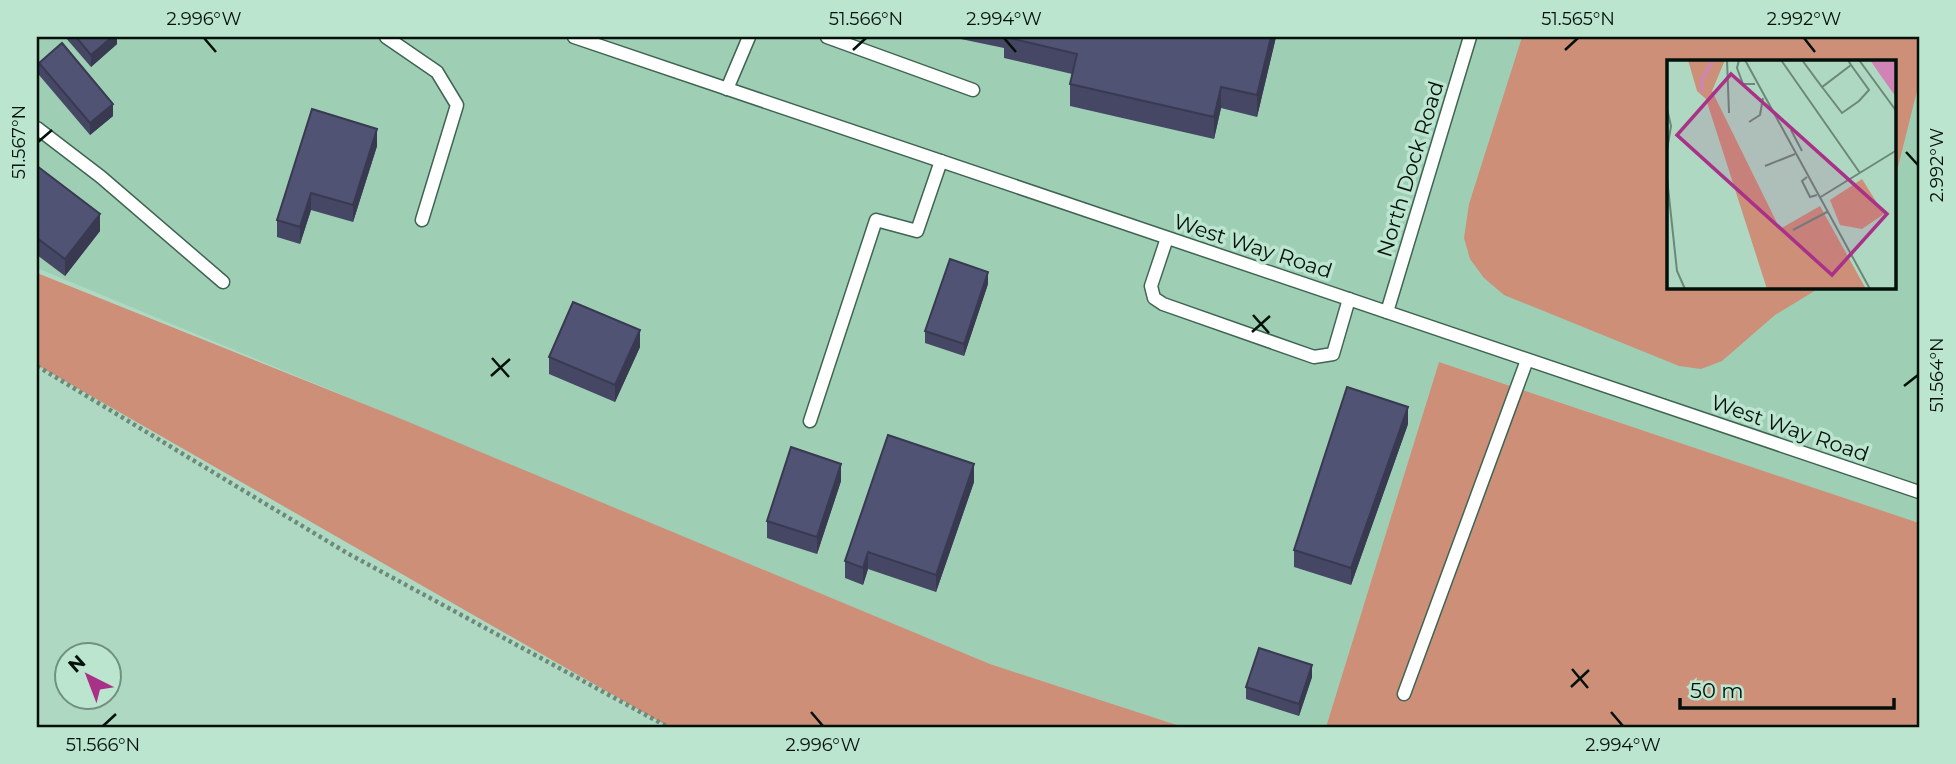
<svg xmlns="http://www.w3.org/2000/svg" width="1956" height="764" viewBox="0 0 1956 764" font-family="Montserrat,sans-serif">
	<style>
		.built { fill: #9ecfb5; fill-rule: evenodd }
		.green { fill: #cd8f78 }
		.lines { fill: none; stroke-linecap: round; stroke-linejoin: round }
		.service-casing { stroke: #3f6552; stroke-width: 15 }
		.path { stroke: #6c8a7a; stroke-width: 4.5; stroke-dasharray: 3.5 3.5; stroke-linecap: butt }
		.service { stroke: #fff; stroke-width: 12 }
		.wall { fill: #464764 }
		.shaded-wall { fill: #393a51 }
		.building { fill: #515374; stroke: #393a51; stroke-width: 2 }
		.ticks { fill: none; stroke: #04110a; stroke-width: 2.5 }
		.labels { text-anchor: middle; dominant-baseline: central; stroke-width: 7; stroke-linejoin: round; paint-order: stroke }
		.street-label { font-size: 21px; fill: #04110a; stroke: #bce5cf }
		.inset-river { fill: none; stroke: #d084b5; stroke-width: 3.5 }
		.inset-road { fill: none; stroke: #6b8878; stroke-width: 2 }
		.view { fill: #a93187; fill-opacity: 0.15; stroke: #a93187; stroke-width: 3.5 }
		.inset-edge { fill: none; stroke: #04110a; stroke-width: 3.5 }
		.neatline { fill: none; stroke: #04110a; stroke-width: 2.5 }
		.ticks-label { font-size: 18px; text-anchor: middle; fill: #04110a }
	</style>
	<rect width="100%" height="100%" fill="#afd8c2"/>
	<path class="built" d="M37 37H1919V523L1439 362 1326 727H1183L990 664 37 268ZM1669 61H1895V287H1669Z"/>
	<g class="green">
		<polygon points="1522,37 1919,37 1919,83 1895,179 1895,61 1669,61 1669,287 1821,287 1775,315 1722,361 1701,369 1679,366 1504,295 1484,278 1470,259 1464,238 1469,204"/>
		<polygon points="37,273 399,418 990,664 1183,727 669,727 37,365"/>
		<polygon points="1439,362 1919,523 1919,727 1326,727"/>
	</g>
	<g class="lines">
		<defs>
			<g id="service">
				<polyline points="386,37 437,72 457,105 422,220"/>
				<polyline points="574,37 1919,492"/>
				<polyline points="827,37 973,90"/>
				<polyline points="727,89 749,37"/>
				<polyline points="37,128 101,177 223,282"/>
				<polyline points="1167,238 1151,286 1154,298 1163,304 1314,357 1333,354 1349,299"/>
				<polyline points="1387,312 1470,37"/>
				<polyline points="810,421 876,220 917,231 941,161"/>
				<polyline points="1404,694 1527,360"/>
			</g>
		</defs>
		<use href="#service" class="service-casing"/>
		<polyline class="path" points="37,366 347,553 668,727"/>
		<use href="#service" class="service"/>
	</g>
	<g class="wall">
		<polygon points="65,37 117,37 117,44 91,67"/>
		<polygon points="951,37 1276,37 1257,117 1221,108 1214,139 1070,106 1070,84 1072,74 1004,58 1004,48"/>
		<polygon points="39,63 113,116 90,135 39,75"/>
		<polygon points="312,109 377,146 353,222 311,210 300,244 277,237 277,220"/>
		<polygon points="37,166 100,231 65,276 37,255"/>
		<polygon points="988,284 964,356 925,343 925,331"/>
		<polygon points="640,347 615,402 549,374 549,357"/>
		<polygon points="1408,424 1351,585 1294,567 1294,550"/>
		<polygon points="841,481 817,554 767,538 767,521"/>
		<polygon points="974,482 936,592 868,569 863,585 845,578 845,561"/>
		<polygon points="1312,677 1299,716 1246,699 1246,687"/>
	</g>
	<g class="shaded-wall">
		<polygon points="112,37 117,37 117,44 91,67 91,55"/>
		<polygon points="1271,37 1276,37 1257,117 1257,95"/>
		<polygon points="1221,87 1221,108 1214,139 1214,117"/>
		<polygon points="113,104 113,116 90,135 90,123"/>
		<polygon points="377,129 377,146 353,222 353,205"/>
		<polygon points="311,193 311,210 300,244 300,227"/>
		<polygon points="100,214 100,231 65,276 65,259"/>
		<polygon points="988,272 988,284 964,356 964,344"/>
		<polygon points="640,330 640,347 615,402 615,385"/>
		<polygon points="1408,407 1408,424 1351,585 1351,568"/>
		<polygon points="841,464 841,481 817,554 817,537"/>
		<polygon points="974,464 974,482 936,592 936,575"/>
		<polygon points="868,552 868,569 863,585 863,568"/>
		<polygon points="1312,665 1312,677 1299,716 1299,704"/>
	</g>
	<g class="building">
		<polygon points="76,37 112,37 91,55"/>
		<polygon points="1005,37 1271,37 1257,95 1221,87 1214,117 1070,84 1077,54"/>
		<polygon points="62,43 113,104 90,123 39,63"/>
		<polygon points="312,109 377,129 353,205 311,193 300,227 277,220"/>
		<polygon points="37,166 100,214 65,259 37,238"/>
		<polygon points="950,259 988,272 964,344 925,331"/>
		<polygon points="573,302 640,330 615,385 549,357"/>
		<polygon points="1347,387 1408,407 1351,568 1294,550"/>
		<polygon points="888,435 974,464 936,575 868,552 863,568 845,561"/>
		<polygon points="791,447 841,464 817,537 767,521"/>
		<polygon points="1259,648 1312,665 1299,704 1246,687"/>
	</g>
	<path class="ticks" d="M204 38 216 52M1004 38 1016 52M1804 38 1815 52M853 50 866 38M1565 50 1578 38M38 142 52 130M1906 152 1918 165M1253 315 1269 333M1252 332 1270 316M492 358 509 377M491 376 510 359M1904 386 1918 375M1572 669 1588 688M1571 687 1589 670M811 712 823 726M1611 712 1623 726M103 726 116 714"/>
	<g class="labels">
		<g class="street-label">
			<text transform="translate(1410 169) rotate(-73)">North Dock Road</text>
			<text transform="translate(1253 246) rotate(18)">West Way Road</text>
			<text transform="translate(1790 428) rotate(19)">West Way Road</text>
		</g>
	</g>
	<g transform="translate(1667 60)">
		<rect width="229" height="229" fill="#afd8c2"/>
		<path d="M21 0H58L45 31 113 169 153 146 199 229H100L39 39 30 31ZM195 119 217 154 195 169 173 165 163 140Z" fill="#cd8f78"/>
		<path d="M203 0H229V37L214 16Z" fill="#d084b5"/>
		<path class="inset-river" d="M35 32V20L46 0"/>
		<path class="inset-road" d="M60 0 62 53M72 0 70 8 76 24H88M78 0 203 229M114 0 193 113M135 0 155 27 184 5 181 0M192 0 230 52M155 27 175 53 192 41 202 30 184 5M0 49 4 66 0 90M82 62 93 55 96 38M124 70 135 91M98 106 128 94M140 117 135 121 143 137 150 135M0 118 10 211 18 229M152 138 230 90M126 170 160 152"/>
		<path class="view" d="M64 14 220 154 165 215 10 75Z"/>
		<rect width="229" height="229" class="inset-edge"/>
	</g>
	<rect width="1956" height="764" fill="none" stroke="#bce5cf" stroke-width="77"/>
	<g transform="translate(88 676) rotate(318)"><circle r="33" fill="#bce5cf" stroke="#729080" stroke-width="2"/>
	<path d="M0-5L12 26L0 18L-12 26Z" fill="#a93187"/>
	<text y="-10" font-size="19" font-weight="bold" text-anchor="middle" fill="#04110a">N</text>
	</g>
	<path d="M1680 698v10h214v-10" fill="none" stroke="#04110a" stroke-width="3.5"/>
	<text x="1690" y="698" font-size="21" fill="#04110a" stroke="#bce5cf" stroke-width="5" paint-order="stroke">50 m</text>
	<rect x="38" y="38" width="1880" height="688" class="neatline"/>
	<g class="ticks-label">
		<text x="204" y="25">2.996°W</text>
		<text x="866" y="25">51.566°N</text>
		<text x="1004" y="25">2.994°W</text>
		<text x="1578" y="25">51.565°N</text>
		<text x="1804" y="25">2.992°W</text>
		<text transform="translate(19 142) rotate(-90)" y="6">51.567°N</text>
		<text transform="translate(1937 165) rotate(-90)" y="6">2.992°W</text>
		<text transform="translate(1937 375) rotate(-90)" y="6">51.564°N</text>
		<text x="103" y="751">51.566°N</text>
		<text x="823" y="751">2.996°W</text>
		<text x="1623" y="751">2.994°W</text>
	</g>
</svg>
